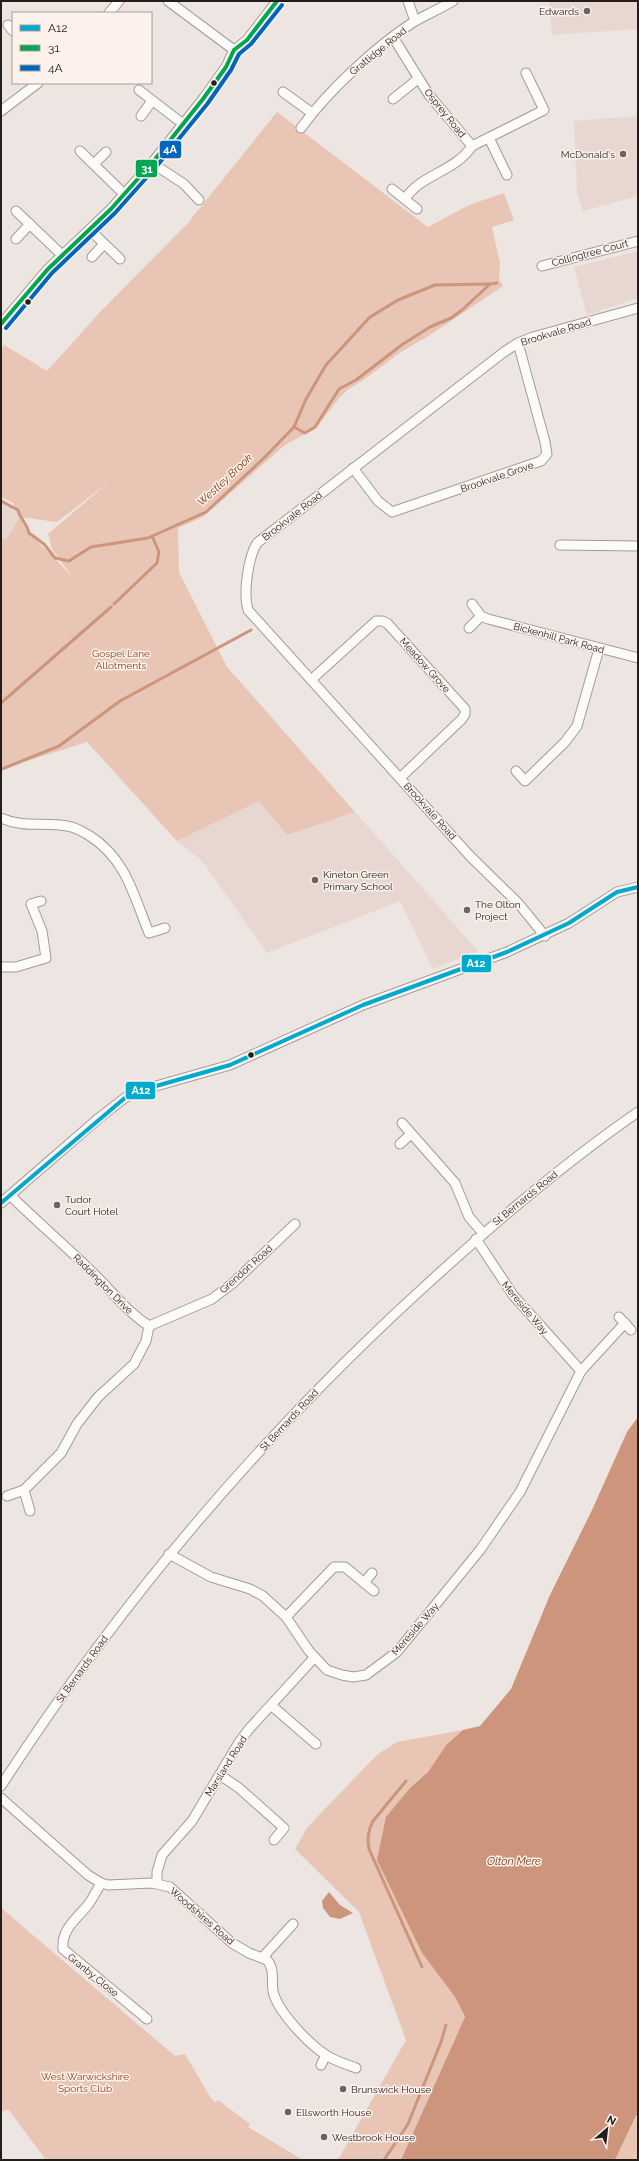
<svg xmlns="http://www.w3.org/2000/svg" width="639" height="2161" viewBox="0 0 639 2161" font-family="Raleway,sans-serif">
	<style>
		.built { fill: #e7d7d0 }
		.green { fill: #e8c5b5; fill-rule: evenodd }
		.water { fill: #cc957c }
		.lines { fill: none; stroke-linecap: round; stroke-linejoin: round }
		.stream { stroke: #cc957c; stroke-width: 3 }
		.minor-casing { stroke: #a29b98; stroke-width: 11 }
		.minor { stroke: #fcfbfa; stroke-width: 9 }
		.bus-1-casing { stroke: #fdf1eb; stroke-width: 7 }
		.bus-2-casing { stroke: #fdf1eb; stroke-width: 7 }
		.bus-3-casing { stroke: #fdf1eb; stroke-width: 7 }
		.bus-1 { stroke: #00a9ce; stroke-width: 4 }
		.bus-2 { stroke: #00a651; stroke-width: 4 }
		.bus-3 { stroke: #0065bd; stroke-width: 4 }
		.poi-dot { fill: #6a6360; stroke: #fdf1eb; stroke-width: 1.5 }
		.bus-dot { fill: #231d1b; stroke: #fdf1eb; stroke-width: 1.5 }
		.labels { text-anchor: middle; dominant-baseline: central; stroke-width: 3; stroke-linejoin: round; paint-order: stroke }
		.poi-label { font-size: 10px; fill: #231d1b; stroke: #fdf1eb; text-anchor: start }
		.street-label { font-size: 10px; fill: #231d1b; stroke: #fdf1eb }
		.park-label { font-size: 10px; fill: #88401c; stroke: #fdf1eb }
		.water-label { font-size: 11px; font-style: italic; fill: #7c360f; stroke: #fdf1eb }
		.line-badge { stroke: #fdf1eb; stroke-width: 1.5 }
		.badge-label { font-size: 11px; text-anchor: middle; font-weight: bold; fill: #fff }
	</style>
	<rect width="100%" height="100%" fill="#ede5e1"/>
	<g class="built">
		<polygon points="549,1 638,1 638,29 552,35"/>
		<polygon points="638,116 638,196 583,211 577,193 574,121"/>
		<polygon points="638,251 638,298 587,315 574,267"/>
		<polygon points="1,498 14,507 20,517 6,540 1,538"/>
		<polygon points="259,801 287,835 355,812 478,951 433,969 400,901 267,953 203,862 177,841"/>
	</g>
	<g class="green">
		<path d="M277 112 428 227 469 205 504 193 514 220 492 227 500 264 499 279 503 286 430 335 401 352 362 381 350 388 340 397 316 428 285 445 203 517 178 528 179 572 227 667 355 812 287 835 259 801 177 841 87 742 2 769 1 774V538L6 540 20 517 14 507V503L1 497V350L4 345 47 371 101 311 187 224ZM110 481 48 534 52 549 72 576 29 533 20 517 57 522Z"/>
		<polygon points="463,1730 447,1744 428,1772 410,1788 422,1953 455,1997 465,2018 401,2160 338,2160 406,2040 359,1912 295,1849 307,1828 320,1814 378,1754 397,1742"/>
		<polygon points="1,1908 175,2056 185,2054 210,2097 215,2103 218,2100 250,2124 248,2127 303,2160 46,2160 9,2110 1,2111"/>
		<polygon points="638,2114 638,2160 615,2160"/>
	</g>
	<g class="water">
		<polygon points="638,1417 638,2112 615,2160 401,2160 465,2017 455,1997 422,1953 377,1860 386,1817 410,1788 428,1772 447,1744 463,1730 480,1726 511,1689 550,1595 592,1510 627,1432"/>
		<polygon points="329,1892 340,1905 353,1913 340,1919 330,1917 323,1908 322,1901"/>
	</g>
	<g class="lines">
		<g class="stream">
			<polyline points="294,427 305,433 315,427 339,389 356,380 403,344 430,327 451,318 462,310 490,284 497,283"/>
			<path d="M1 501 18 510C20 519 27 523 29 533L44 544 55 558 69 561 91 547 148 538 206 512 264 458 294 427 306 399 326 365 370 317 398 300 435 285 490 284"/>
			<polyline points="114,604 157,563 159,552 152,536"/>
			<polyline points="1,703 111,607"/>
			<polyline points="2,769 59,746 120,701 251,630"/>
			<path d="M406 1781 373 1821C368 1830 367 1839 369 1849L422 1967"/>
			<polyline points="384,2160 408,2124 441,2042 446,2025"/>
		</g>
		<defs>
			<g id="minor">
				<polyline points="168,1 234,50"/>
				<polyline points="408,1 415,21"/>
				<polyline points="109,13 119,1"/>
				<polyline points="8,25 13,31"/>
				<polyline points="393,37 429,95 472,146 544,110 526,73"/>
				<polyline points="139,90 183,124"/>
				<polyline points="283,92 312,113"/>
				<polyline points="393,99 418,79"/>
				<polyline points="1,111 38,83"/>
				<polyline points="141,116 152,101"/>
				<path d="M301 128C328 91 376 46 415 21 428 14 441 8 453 1"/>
				<polyline points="489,138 507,175"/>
				<polyline points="80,151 124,194"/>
				<polyline points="152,163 184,184 199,200"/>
				<polyline points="94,164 106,152"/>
				<polyline points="392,189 417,209"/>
				<path d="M405 199C421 174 455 172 472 146"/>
				<polyline points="16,211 62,255"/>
				<polyline points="90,230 120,259"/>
				<polyline points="16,239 30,224"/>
				<polyline points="92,257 104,244"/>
				<polyline points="542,266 638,241"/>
				<polyline points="1,324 48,269 111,209 152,163 203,99 226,67 234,50 247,40 277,1"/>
				<polyline points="353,468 378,501 392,512 541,461 547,454 545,442 518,343"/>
				<polyline points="560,545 638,546"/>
				<polyline points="472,604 481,616 488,619 638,658"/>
				<polyline points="469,628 481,616"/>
				<polyline points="311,680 376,621 382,621 387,623 465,709 465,714 462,719 400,778"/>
				<polyline points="516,771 525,781 565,742 577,726 599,649"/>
				<path d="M1 818C23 828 44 822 67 826 76 827 83 832 90 836 126 859 134 896 149 933L165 928"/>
				<path d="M545 936 519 904 470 856 248 610C243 593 248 558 257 543L504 352 518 343 533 337 638 308"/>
				<polyline points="1,967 16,967 46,958 42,931 31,904 41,901"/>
				<polyline points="402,1123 455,1183 469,1217 483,1233"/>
				<polyline points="400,1144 411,1134"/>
				<path d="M10 1195C37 1222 66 1246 93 1273 112 1291 127 1312 149 1326L146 1341 134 1364 98 1397 77 1424 61 1453 24 1490"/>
				<polyline points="1,1203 99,1118 126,1097 142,1090 230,1065 363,1005 507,952 569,923 617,892 638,887"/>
				<polyline points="619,1317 631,1330"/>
				<polyline points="149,1326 212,1299 233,1283 295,1224"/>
				<polyline points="581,1371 625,1323"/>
				<polyline points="7,1496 24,1490 30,1511"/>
				<polyline points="169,1554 211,1577 250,1589 263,1596 286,1617 309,1651 327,1670 342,1675 353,1677 366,1675 397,1652 480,1550 520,1492 581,1371 513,1295 476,1239"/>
				<polyline points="364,1583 372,1573"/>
				<polyline points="286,1617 334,1567 345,1567 374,1591"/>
				<polyline points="272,1706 316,1744"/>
				<polyline points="220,1775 239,1788 284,1828 274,1840"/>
				<path d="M1 1786C125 1594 275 1420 445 1268 507 1212 570 1159 638 1112"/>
				<path d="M1 1798 88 1875 101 1883 108 1885 152 1883 170 1887 232 1943 249 1953 267 1960C276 1970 270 1983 274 1995 281 2015 312 2048 331 2058 339 2062 348 2065 356 2068"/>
				<path d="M101 1883C97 1890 93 1898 88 1905 76 1919 61 1930 63 1949L147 2019"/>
				<polyline points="157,1883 157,1872 162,1855 192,1821 238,1744 249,1729 314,1658"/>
				<polyline points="262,1958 293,1924"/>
				<polyline points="321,2065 326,2055"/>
			</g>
		</defs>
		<use href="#minor" class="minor-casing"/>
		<use href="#minor" class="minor"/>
		<defs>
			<polyline id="bus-1" points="1,1203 126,1097 142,1090 230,1065 363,1005 507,952 569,923 617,892 638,887"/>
			<polyline id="bus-2" points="1,324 48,269 111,209 152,163 203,99 226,67 234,50 247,40 277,1"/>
			<polyline id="bus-3" points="6,328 52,273 115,213 156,167 208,103 231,70 239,54 251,44 282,5"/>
		</defs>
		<use href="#bus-1" class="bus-1-casing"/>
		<use href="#bus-2" class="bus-2-casing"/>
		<use href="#bus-3" class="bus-3-casing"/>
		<use href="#bus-1" class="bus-1"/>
		<use href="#bus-2" class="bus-2"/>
		<use href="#bus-3" class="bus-3"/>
	</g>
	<g class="poi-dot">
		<circle cx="587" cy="11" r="4"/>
		<circle cx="623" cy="154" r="4"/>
		<circle cx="315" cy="880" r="4"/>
		<circle cx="467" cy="910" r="4"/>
		<circle cx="57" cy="1205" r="4"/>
		<circle cx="343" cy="2089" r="4"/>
		<circle cx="288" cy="2112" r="4"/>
		<circle cx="324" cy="2137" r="4"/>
	</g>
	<g class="bus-dot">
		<circle cx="214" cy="83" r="3.5"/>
		<circle cx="28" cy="302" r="3.5"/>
		<circle cx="251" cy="1055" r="3.5"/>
	</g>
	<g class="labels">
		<g class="poi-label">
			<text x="579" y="11" text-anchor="end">Edwards</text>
			<text x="615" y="154" text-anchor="end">McDonald's</text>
			<text x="323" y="874">Kineton Green<tspan x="323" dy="12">Primary School</tspan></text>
			<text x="475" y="904">The Olton<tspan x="475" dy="12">Project</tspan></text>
			<text x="65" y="1199">Tudor<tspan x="65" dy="12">Court Hotel</tspan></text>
			<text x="351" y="2089">Brunswick House</text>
			<text x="296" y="2112">Ellsworth House</text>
			<text x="332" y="2137">Westbrook House</text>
		</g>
		<g class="street-label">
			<text transform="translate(378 51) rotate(-39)">Grattidge Road</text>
			<text transform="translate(445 113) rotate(51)">Osprey Road</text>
			<text transform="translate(590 253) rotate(-15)">Collingtree Court</text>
			<text transform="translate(556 332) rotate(-17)">Brookvale Road</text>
			<text transform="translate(497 477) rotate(-19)">Brookvale Grove</text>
			<text transform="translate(292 516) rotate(-38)">Brookvale Road</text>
			<text transform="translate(559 638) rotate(15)">Bickenhill Park Road</text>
			<text transform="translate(425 665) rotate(48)">Meadow Grove</text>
			<text transform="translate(430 811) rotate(48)">Brookvale Road</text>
			<text transform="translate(525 1198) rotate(-39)">St Bernards Road</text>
			<text transform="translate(246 1269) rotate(-42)">Grendon Road</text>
			<text transform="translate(103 1284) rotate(45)">Raddington Drive</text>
			<text transform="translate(525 1308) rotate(50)">Mereside Way</text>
			<text transform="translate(289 1420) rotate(-47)">St Bernards Road</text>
			<text transform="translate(415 1629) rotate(-49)">Mereside Way</text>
			<text transform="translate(82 1669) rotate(-54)">St Bernards Road</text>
			<text transform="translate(226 1766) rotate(-58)">Marsland Road</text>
			<text transform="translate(202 1916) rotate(41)">Woodshires Road</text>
			<text transform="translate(93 1975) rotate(39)">Granby Close</text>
		</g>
		<g class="park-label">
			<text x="121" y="653">Gospel Lane<tspan x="121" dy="12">Allotments</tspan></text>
			<text x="85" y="2076">West Warwickshire<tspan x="85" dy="12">Sports Club</tspan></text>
		</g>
		<g class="water-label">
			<text transform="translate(225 480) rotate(-43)">Westley Brook</text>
			<text x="514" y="1861">Olton Mere</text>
		</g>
	</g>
	<g class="line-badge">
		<rect x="159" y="140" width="23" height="19" rx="4" fill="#0065bd"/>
		<rect x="135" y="159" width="23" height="19" rx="4" fill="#00a651"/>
		<rect x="461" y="954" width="31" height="19" rx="4" fill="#00a9ce"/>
		<rect x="125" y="1081" width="31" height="19" rx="4" fill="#00a9ce"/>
	</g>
	<g class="badge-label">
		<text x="170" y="153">4A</text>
		<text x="147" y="173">31</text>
		<text x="476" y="967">A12</text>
		<text x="141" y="1094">A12</text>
	</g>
	<rect width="639" height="2161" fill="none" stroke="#231d1b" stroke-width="4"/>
	<rect x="12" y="12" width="140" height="72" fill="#fdf1eb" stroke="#a69c98"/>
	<rect x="20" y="25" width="20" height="6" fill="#00a9ce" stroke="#a69c98"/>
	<text x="48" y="32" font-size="12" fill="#231d1b">A12</text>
	<rect x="20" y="45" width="20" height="6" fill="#00a651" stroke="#a69c98"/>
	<text x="48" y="52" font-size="12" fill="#231d1b">31</text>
	<rect x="20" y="65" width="20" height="6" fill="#0065bd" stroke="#a69c98"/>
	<text x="48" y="72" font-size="12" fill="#231d1b">4A</text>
	<g transform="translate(607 2129) rotate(28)" stroke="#fdf1eb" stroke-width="3" paint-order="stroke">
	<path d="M0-3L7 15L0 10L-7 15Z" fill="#231d1b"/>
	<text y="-6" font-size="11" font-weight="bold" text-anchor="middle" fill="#231d1b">N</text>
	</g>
</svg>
